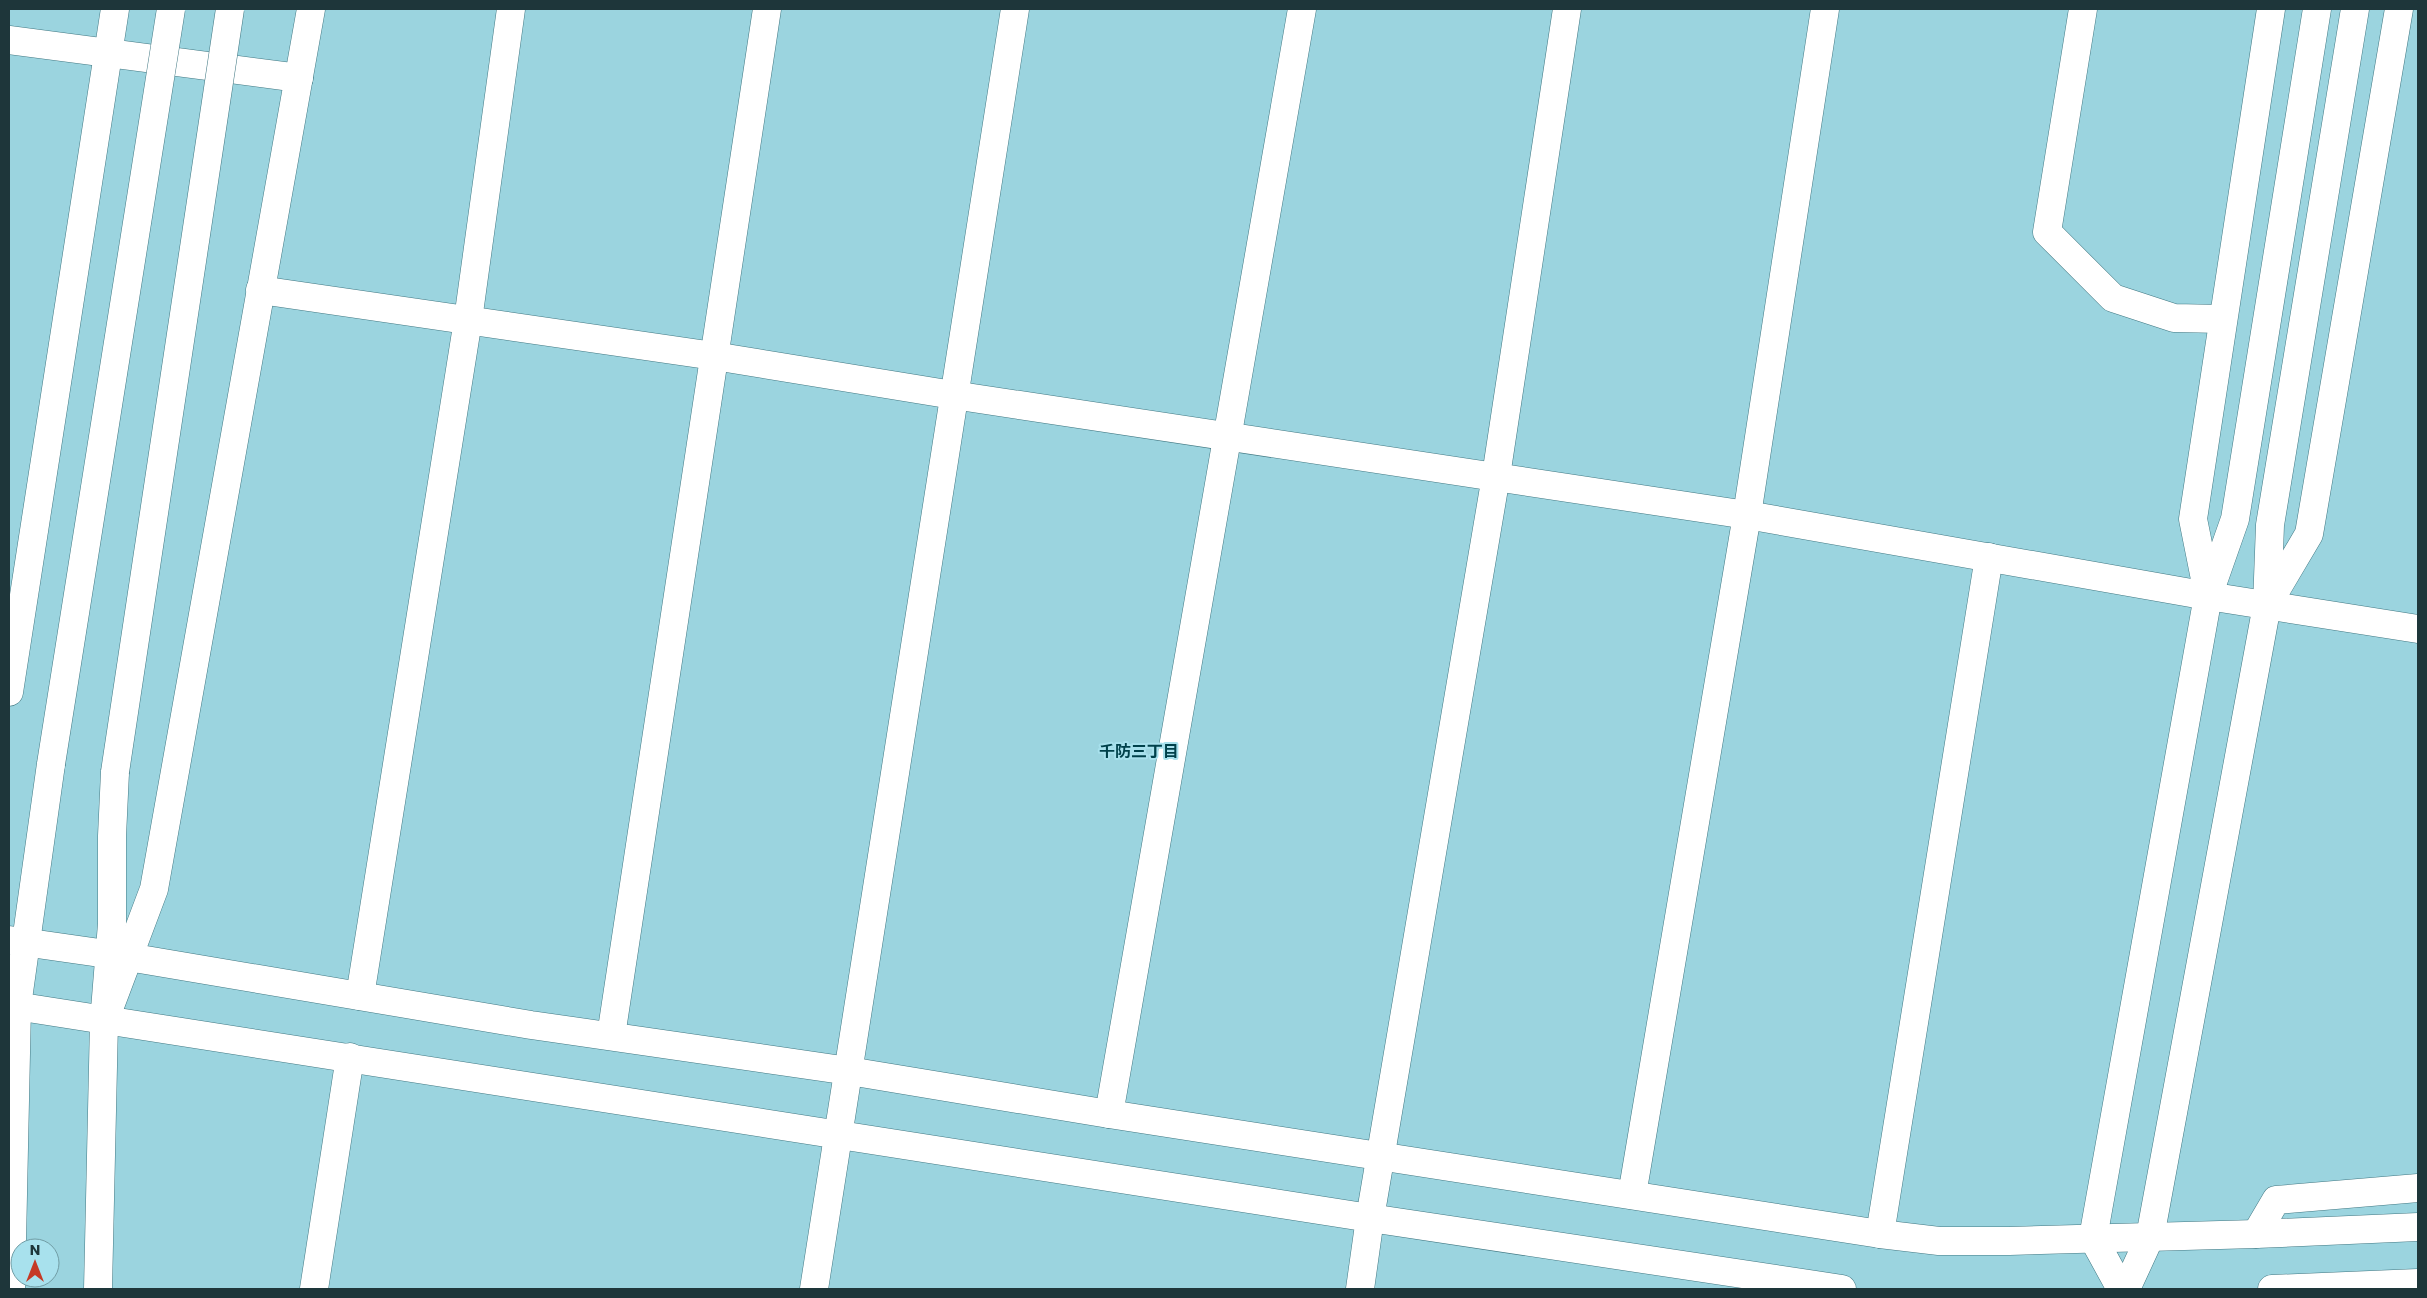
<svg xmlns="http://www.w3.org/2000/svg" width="2427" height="1298" viewBox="0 0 2427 1298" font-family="Poppins,'Noto Sans JP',sans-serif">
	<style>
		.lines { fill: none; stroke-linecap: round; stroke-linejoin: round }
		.minor-casing { stroke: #417883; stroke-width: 29 }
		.highway-casing { stroke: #417883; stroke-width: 29 }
		.minor { stroke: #fff; stroke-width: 28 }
		.highway { stroke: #fff; stroke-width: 28 }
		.minor-bridge-casing { stroke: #417883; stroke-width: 29; stroke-linecap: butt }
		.minor-bridge { stroke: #fff; stroke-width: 28 }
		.labels { text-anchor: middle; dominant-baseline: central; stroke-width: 4; stroke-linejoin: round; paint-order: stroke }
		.neighbourhood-label { font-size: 16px; font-weight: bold; fill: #00414b; stroke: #a8e1ed }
	</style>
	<rect width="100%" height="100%" fill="#9bd4df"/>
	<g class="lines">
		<defs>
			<g id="minor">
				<polyline points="2083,9 2047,232 2113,298 2174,318 2222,319"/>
				<polyline points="9,40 299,78"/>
				<polyline points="260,290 714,356 953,395 1747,515 2208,596 2418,629"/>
				<polyline points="2208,594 2193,519 2271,9"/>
				<polyline points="9,692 115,9"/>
				<polyline points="9,940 128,957 531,1025 849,1071 1109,1114 1880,1234 1939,1241 2009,1241 2256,1234 2418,1227"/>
				<polyline points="360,996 468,320 511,9"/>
				<polyline points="9,1005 1370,1218 1842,1289"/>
				<polyline points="104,1022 154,889 311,9"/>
				<polyline points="611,1036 767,9"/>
				<polyline points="1109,1114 1302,9"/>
				<polyline points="1632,1195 1747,515 1825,9"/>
				<polyline points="1880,1234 1989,557"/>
				<polyline points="2256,1234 2276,1200 2418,1188"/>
				<polyline points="11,1289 17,1006 51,764"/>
				<polyline points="98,1289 104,1022 112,924 112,836 115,772"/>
				<polyline points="314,1289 350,1057"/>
				<polyline points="814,1289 1015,9"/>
				<polyline points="1360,1289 1370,1218 1496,476 1567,9"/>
				<polyline points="2121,1289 2093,1238 2208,596 2235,519 2317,9"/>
				<polyline points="2126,1289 2150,1237 2267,605 2309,534 2399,9"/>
				<polyline points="2272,1289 2418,1283"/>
			</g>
			<polyline id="highway" points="2267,605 2270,525 2355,9"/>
		</defs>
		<use href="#minor" class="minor-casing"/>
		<use href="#highway" class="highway-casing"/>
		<use href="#minor" class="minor"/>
		<use href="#highway" class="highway"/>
		<defs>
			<g id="minor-bridge">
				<polyline points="51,764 171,9"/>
				<polyline points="115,772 230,9"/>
			</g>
		</defs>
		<use href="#minor-bridge" class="minor-bridge-casing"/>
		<use href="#minor-bridge" class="minor-bridge"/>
	</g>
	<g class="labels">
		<g class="neighbourhood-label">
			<text x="1139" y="751">千防三丁目</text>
		</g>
	</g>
	<rect width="2427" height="1298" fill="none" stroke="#1e363a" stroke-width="20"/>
	<g transform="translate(35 1263)"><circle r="24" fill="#a8e1ed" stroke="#719da5"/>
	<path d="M0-4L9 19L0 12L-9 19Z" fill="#c53925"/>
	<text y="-8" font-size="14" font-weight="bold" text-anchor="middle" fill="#1e363a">N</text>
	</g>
</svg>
